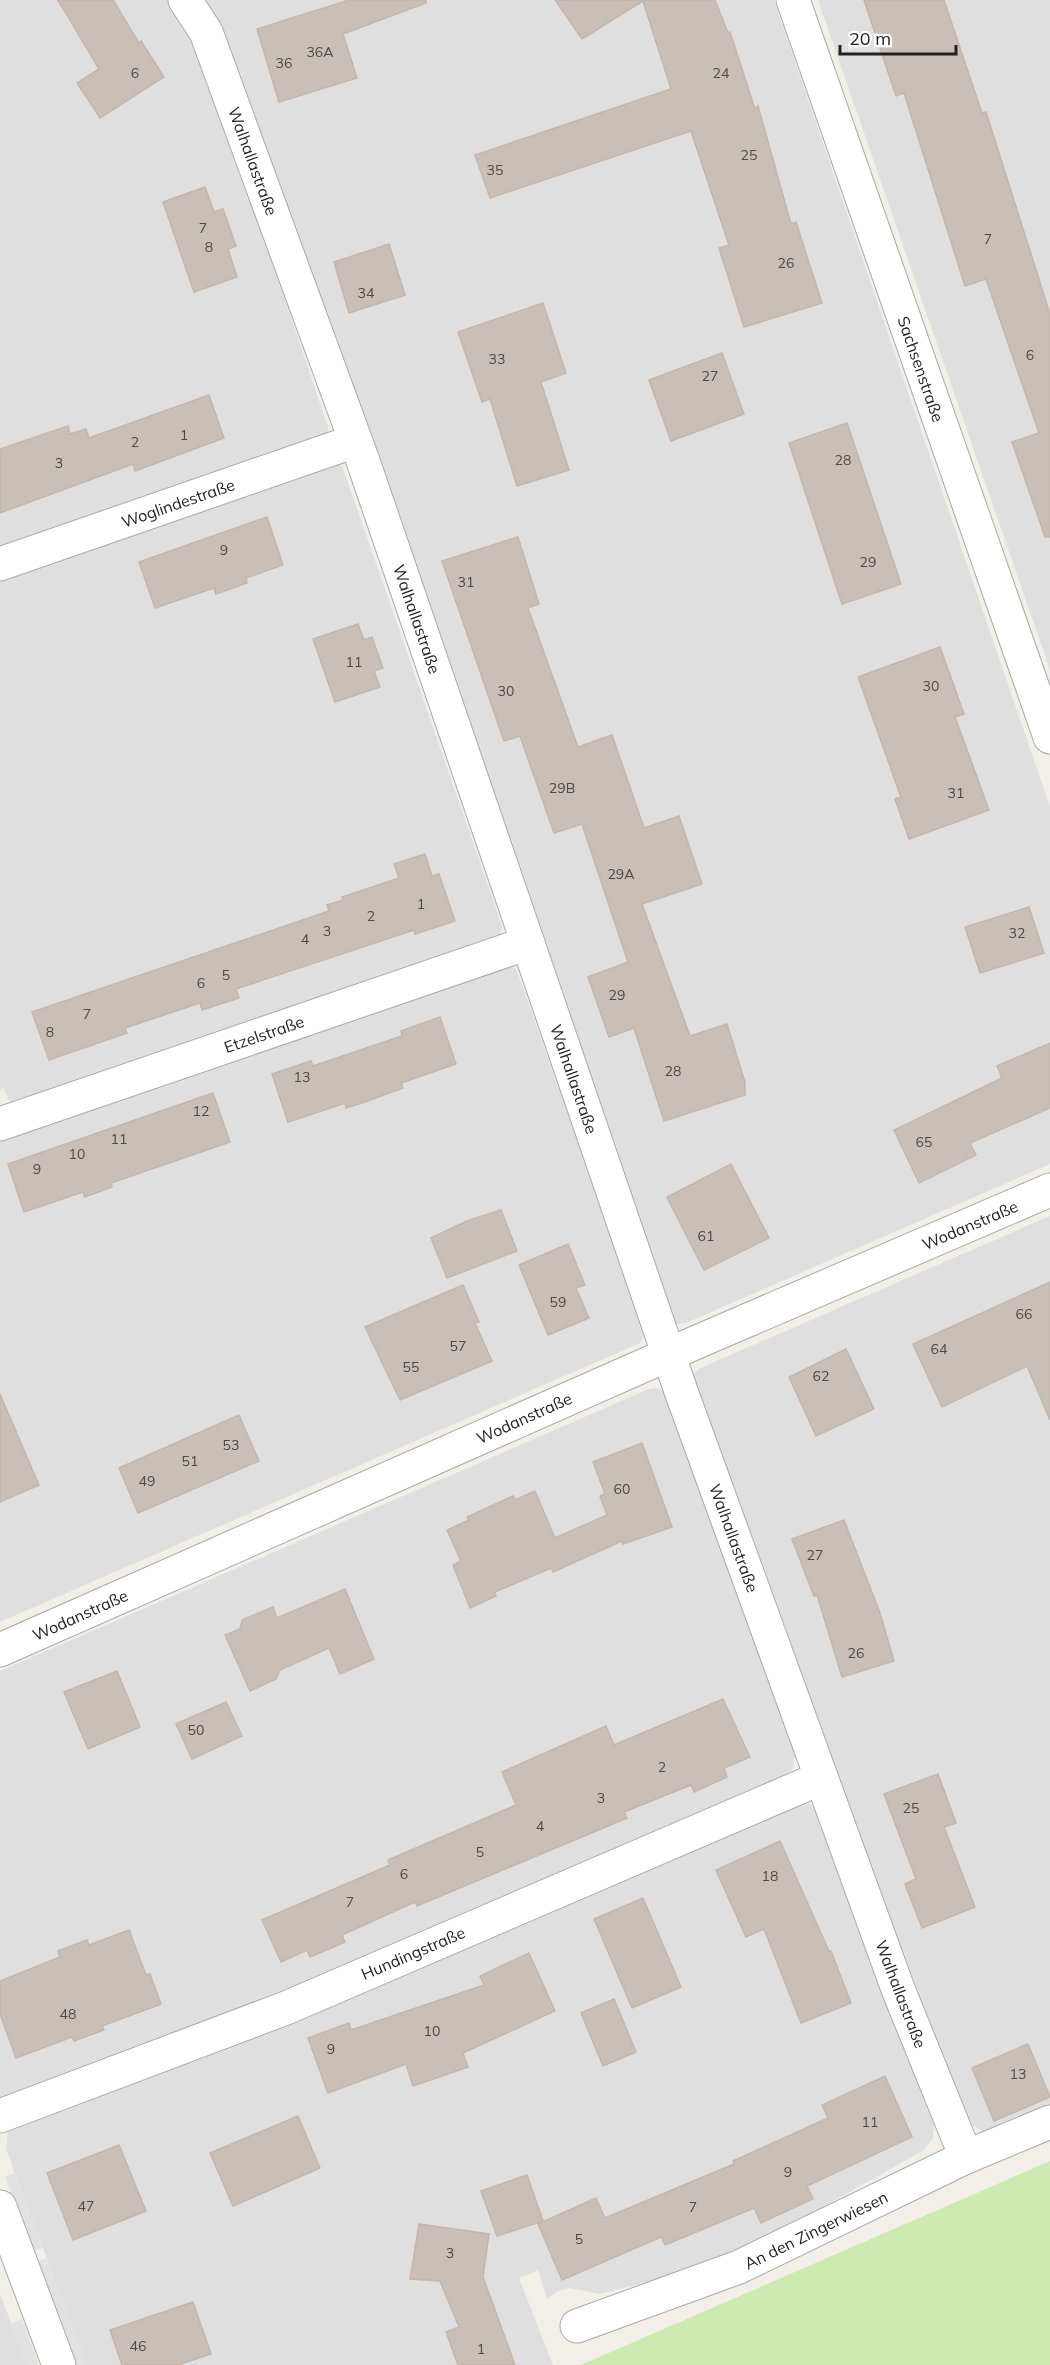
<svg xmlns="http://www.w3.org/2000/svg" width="1050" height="2365" viewBox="0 0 1050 2365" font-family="Mulish,sans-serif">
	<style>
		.residential { fill: #e0dfdf }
		.grass { fill: #cdebb0 }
		.parking { fill: #e2e2e2 }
		.building { fill: #c7bfb8; stroke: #c4b6ab; stroke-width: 1.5 }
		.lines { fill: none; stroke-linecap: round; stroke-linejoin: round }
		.minor-casing { stroke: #a9a9a9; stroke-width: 35 }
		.minor { stroke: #fff; stroke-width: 33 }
		.labels { text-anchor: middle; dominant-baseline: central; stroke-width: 4.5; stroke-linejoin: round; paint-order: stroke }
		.number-label { font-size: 14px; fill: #4b4948 }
		.street-label { font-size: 16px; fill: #222; stroke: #fff }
	</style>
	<rect width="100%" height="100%" fill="#f2efe9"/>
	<g class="residential">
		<polygon points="0,0 171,0 200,47 328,427 328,433 324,439 0,551"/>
		<polygon points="203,0 774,0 1050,807 1050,1164 686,1323 677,1324 671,1321"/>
		<polygon points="818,0 1050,0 1050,670"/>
		<polygon points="339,463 344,471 502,926 500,935 493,941 13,1105 9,1101 4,1088 0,1089 0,576"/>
		<polygon points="511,964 517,971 644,1327 644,1335 640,1343 0,1622 0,1139"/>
		<polygon points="1050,1216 1050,2119 999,2133 983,2131 972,2125 963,2115 693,1387 692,1377 698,1369"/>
		<polygon points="656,1388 662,1390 666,1396 795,1755 793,1769 786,1774 265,1999 0,2099 0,1671 649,1389"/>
		<polygon points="801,1802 809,1803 816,1809 934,2122 933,2138 924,2150 759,2243 658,2279 600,2294 570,2288 558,2291 547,2299 538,2270 519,2278 553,2365 87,2365 6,2149 8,2131 14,2126"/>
		<polygon points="0,2294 27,2365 0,2365"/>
	</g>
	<polygon class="grass" points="1050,2161 1050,2365 580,2365 597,2358"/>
	<g class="parking">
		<polygon points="15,2173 43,2248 32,2251 5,2177"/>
		<polygon points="47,2258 88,2365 75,2365 36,2262"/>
		<polygon points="22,2319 39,2365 26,2365 11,2323"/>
	</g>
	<g class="building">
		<polygon points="58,0 113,0 139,43 141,41 164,77 100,118 77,83 99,69"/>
		<polygon points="349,0 426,0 426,3 343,34 357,78 279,102 257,29"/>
		<polygon points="555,0 715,0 728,33 730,32 755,109 758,106 791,224 796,222 822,303 744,327 719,248 729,245 691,131 490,198 475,155 671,89 643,1 582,39"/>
		<polygon points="864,0 944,0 982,113 986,112 1050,314 1050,537 1045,537 1012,442 1039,433 986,279 965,286 904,93 896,96"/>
		<polygon points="205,187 214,212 223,209 236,246 228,249 237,277 194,292 163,202"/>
		<polygon points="389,244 405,295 349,313 334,262"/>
		<polygon points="543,303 566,373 541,382 569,470 517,486 490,399 482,402 458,332"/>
		<polygon points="722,353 744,414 671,441 649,380"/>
		<polygon points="209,395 224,438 135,471 133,464 0,513 0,449 68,426 70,434 86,429 89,438"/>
		<polygon points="847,423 901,584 842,604 789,443"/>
		<polygon points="267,517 283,565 246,578 247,583 216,594 214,588 155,608 139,562"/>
		<polygon points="518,537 539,604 528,608 578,747 612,735 644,828 679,816 702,884 642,904 690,1036 727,1024 745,1082 745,1095 664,1121 634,1028 609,1037 588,977 628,962 582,824 554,833 520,736 504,741 442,561"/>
		<polygon points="358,624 364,640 372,637 383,668 374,671 380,687 335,702 313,639"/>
		<polygon points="940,647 964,714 955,717 989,810 909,839 895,799 901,797 858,677"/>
		<polygon points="425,854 432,876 439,874 455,921 415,934 414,930 236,989 239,998 202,1010 200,1003 125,1028 127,1033 49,1060 32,1012 329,911 327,905 343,900 342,897 399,878 394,864"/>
		<polygon points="1029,907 1044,953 980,973 965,927"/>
		<polygon points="440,1017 456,1064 401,1083 403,1088 362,1103 346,1108 345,1103 288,1122 272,1074 311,1061 313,1066 402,1036 401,1031"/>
		<polygon points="1050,1043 1050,1108 970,1143 976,1155 919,1183 894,1130 1002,1078 997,1066"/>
		<polygon points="213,1093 230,1142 111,1183 112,1187 85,1197 83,1192 24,1212 8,1164"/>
		<polygon points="731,1164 769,1238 704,1270 667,1197"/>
		<polygon points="501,1210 517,1251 447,1278 431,1238 467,1221"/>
		<polygon points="568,1244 585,1285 576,1288 589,1318 548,1335 519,1265"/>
		<polygon points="1050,1282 1050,1420 1027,1366 942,1407 913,1344"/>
		<polygon points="463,1285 479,1322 475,1323 492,1361 400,1400 365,1327"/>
		<polygon points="846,1349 874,1409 816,1436 789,1377"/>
		<polygon points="0,1394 39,1485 0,1502"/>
		<polygon points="239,1415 259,1461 138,1513 119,1468"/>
		<polygon points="642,1443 672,1527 623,1544 622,1541 553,1572 551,1568 495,1592 496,1596 470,1608 453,1565 461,1561 447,1530 469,1520 467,1517 513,1496 515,1500 535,1491 555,1538 607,1515 600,1496 605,1494 593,1462"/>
		<polygon points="844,1520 880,1613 894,1661 842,1677 817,1595 814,1596 792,1539"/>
		<polygon points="345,1589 374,1659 340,1674 329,1648 280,1670 276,1679 250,1691 225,1635 240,1629 242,1620 273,1607 277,1618"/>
		<polygon points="117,1671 140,1727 88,1749 64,1692"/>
		<polygon points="723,1699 750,1757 724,1768 727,1777 694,1792 691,1785 624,1812 627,1818 417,1906 415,1902 342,1935 345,1942 310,1957 307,1950 281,1962 262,1920 390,1865 388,1860 516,1805 502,1772 606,1726 614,1745"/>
		<polygon points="226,1702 242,1736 192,1759 176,1724"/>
		<polygon points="938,1774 956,1823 944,1827 975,1907 922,1928 905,1884 916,1879 884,1794"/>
		<polygon points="780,1841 829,1951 831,1951 851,2003 801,2023 764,1929 746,1937 716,1870"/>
		<polygon points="643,1898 681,1987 632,2008 594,1919"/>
		<polygon points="129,1930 146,1975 150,1974 161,2004 102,2026 104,2030 74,2041 72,2037 16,2058 0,2014 0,1981 60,1957 58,1951 87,1940 89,1945"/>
		<polygon points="529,1953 555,2011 463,2053 468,2067 413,2086 406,2064 328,2093 308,2038 349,2023 351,2030 484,1985 480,1976"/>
		<polygon points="614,1999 636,2052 603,2066 581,2013"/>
		<polygon points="1028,2044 1050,2097 994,2121 972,2068"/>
		<polygon points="885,2076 912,2137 807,2186 813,2199 761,2223 754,2208 665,2245 661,2237 562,2280 538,2224 596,2198 605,2218 734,2164 733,2161 828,2118 822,2105"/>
		<polygon points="298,2116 320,2168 233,2206 210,2153"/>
		<polygon points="119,2145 146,2211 73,2240 47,2173"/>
		<polygon points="527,2175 543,2221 497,2236 481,2191"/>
		<polygon points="419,2224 489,2234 483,2277 515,2365 458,2365 446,2332 459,2327 440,2281 410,2279"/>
		<polygon points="193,2302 211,2354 178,2365 122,2365 110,2330"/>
	</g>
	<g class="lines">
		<defs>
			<g id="minor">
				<polyline points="185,0 206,32 363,461 681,1391 898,1989 966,2157"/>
				<polyline points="793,0 1050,737"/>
				<polyline points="0,564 355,441"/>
				<polyline points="0,1124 528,943"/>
				<polyline points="0,1650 690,1345 1050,1190"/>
				<polyline points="0,2116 286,2008 821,1778"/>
				<polyline points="0,2207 59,2365"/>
				<polyline points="577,2326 739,2267 966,2157 1050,2122"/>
			</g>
		</defs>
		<use href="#minor" class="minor-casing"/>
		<use href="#minor" class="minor"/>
	</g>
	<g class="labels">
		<g class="number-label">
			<text x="320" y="52">36A</text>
			<text x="284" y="63">36</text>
			<text x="135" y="73">6</text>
			<text x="721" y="73">24</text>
			<text x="749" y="155">25</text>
			<text x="495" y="170">35</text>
			<text x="203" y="228">7</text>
			<text x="988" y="239">7</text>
			<text x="209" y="247">8</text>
			<text x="786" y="263">26</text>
			<text x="366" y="293">34</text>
			<text x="1030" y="355">6</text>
			<text x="497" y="359">33</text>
			<text x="710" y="376">27</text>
			<text x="184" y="435">1</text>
			<text x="135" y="442">2</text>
			<text x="843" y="460">28</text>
			<text x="59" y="463">3</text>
			<text x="224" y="550">9</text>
			<text x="868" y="562">29</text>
			<text x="466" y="582">31</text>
			<text x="354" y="662">11</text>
			<text x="931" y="686">30</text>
			<text x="506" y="691">30</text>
			<text x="562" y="788">29B</text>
			<text x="956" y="793">31</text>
			<text x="621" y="874">29A</text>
			<text x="421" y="904">1</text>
			<text x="371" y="916">2</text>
			<text x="327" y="931">3</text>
			<text x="1017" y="933">32</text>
			<text x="305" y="939">4</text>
			<text x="226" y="975">5</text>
			<text x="201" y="983">6</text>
			<text x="617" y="995">29</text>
			<text x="87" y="1014">7</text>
			<text x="50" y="1032">8</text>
			<text x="673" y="1071">28</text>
			<text x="302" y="1077">13</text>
			<text x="201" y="1111">12</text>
			<text x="119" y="1139">11</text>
			<text x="924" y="1142">65</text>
			<text x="77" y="1154">10</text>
			<text x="37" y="1169">9</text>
			<text x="706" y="1236">61</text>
			<text x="558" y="1302">59</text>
			<text x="1024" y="1314">66</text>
			<text x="458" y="1346">57</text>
			<text x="939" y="1349">64</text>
			<text x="411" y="1367">55</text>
			<text x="821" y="1376">62</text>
			<text x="231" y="1445">53</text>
			<text x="190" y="1461">51</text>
			<text x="147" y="1481">49</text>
			<text x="622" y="1489">60</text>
			<text x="815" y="1555">27</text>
			<text x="856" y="1653">26</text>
			<text x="196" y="1730">50</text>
			<text x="662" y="1767">2</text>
			<text x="601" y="1798">3</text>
			<text x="911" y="1808">25</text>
			<text x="540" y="1826">4</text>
			<text x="480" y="1852">5</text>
			<text x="404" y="1874">6</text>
			<text x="770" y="1876">18</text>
			<text x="350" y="1902">7</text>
			<text x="68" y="2014">48</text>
			<text x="432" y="2031">10</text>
			<text x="331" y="2049">9</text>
			<text x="1018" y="2074">13</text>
			<text x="870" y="2122">11</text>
			<text x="788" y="2172">9</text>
			<text x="86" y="2206">47</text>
			<text x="693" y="2207">7</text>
			<text x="579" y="2239">5</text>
			<text x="450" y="2253">3</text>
			<text x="138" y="2346">46</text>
			<text x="481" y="2349">1</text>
		</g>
		<g class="street-label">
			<text transform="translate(253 161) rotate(70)">Walhallastraße</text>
			<text transform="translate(921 369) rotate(71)">Sachsenstraße</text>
			<text transform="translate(178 503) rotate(-19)">Woglindestraße</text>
			<text transform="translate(417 619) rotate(71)">Walhallastraße</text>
			<text transform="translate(264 1034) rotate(-19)">Etzelstraße</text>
			<text transform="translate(574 1079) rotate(71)">Walhallastraße</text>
			<text transform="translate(970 1225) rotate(-23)">Wodanstraße</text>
			<text transform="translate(524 1418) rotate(-24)">Wodanstraße</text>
			<text transform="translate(734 1538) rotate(70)">Walhallastraße</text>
			<text transform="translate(80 1615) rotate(-24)">Wodanstraße</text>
			<text transform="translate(413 1953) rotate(-23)">Hundingstraße</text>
			<text transform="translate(901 1994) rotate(69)">Walhallastraße</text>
			<text transform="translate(816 2230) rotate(-26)">An den Zingerwiesen</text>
		</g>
	</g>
	<path d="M840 45v9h116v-9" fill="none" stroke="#222222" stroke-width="3"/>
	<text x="849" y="45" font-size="18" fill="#222222" stroke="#ffffff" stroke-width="4.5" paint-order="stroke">20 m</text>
</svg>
